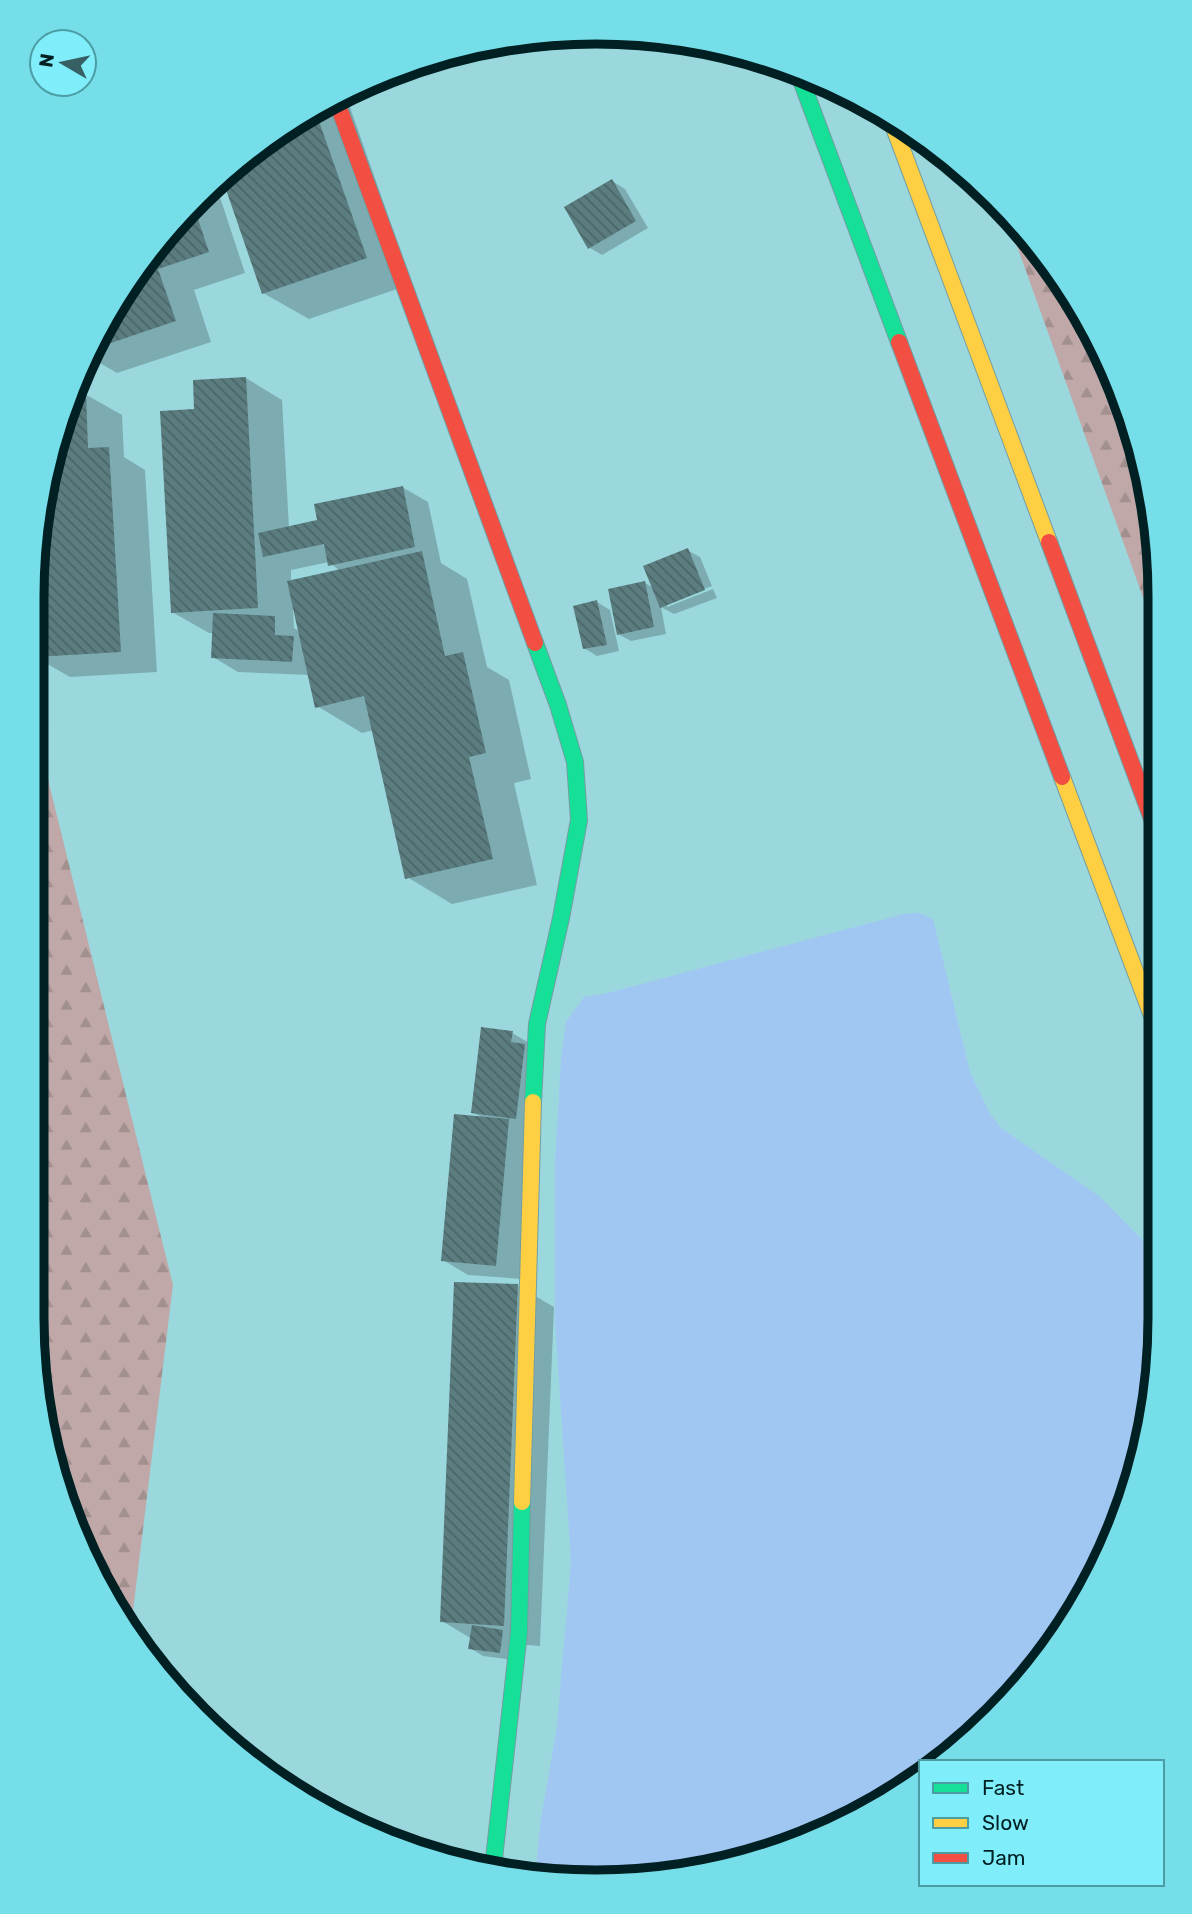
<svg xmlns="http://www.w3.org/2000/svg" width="1192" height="1914" viewBox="0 0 1192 1914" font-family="Rubik,sans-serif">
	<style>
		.forest { fill: url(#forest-firs) }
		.water { fill: #a0c6f2 }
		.shadow { fill: #0003; fill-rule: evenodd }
		.building { fill: url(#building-back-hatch) }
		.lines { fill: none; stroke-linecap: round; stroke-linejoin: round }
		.fast-casing { stroke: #729ea3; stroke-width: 18 }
		.slow-casing { stroke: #729ea3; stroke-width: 18 }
		.jam-casing { stroke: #729ea3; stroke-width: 18 }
		.fast { stroke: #16e098; stroke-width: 16 }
		.slow { stroke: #ffcf43; stroke-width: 16 }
		.jam { stroke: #f24e42; stroke-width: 16 }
		.rim { fill: none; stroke: #002023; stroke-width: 9 }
	</style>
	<defs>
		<pattern id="forest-firs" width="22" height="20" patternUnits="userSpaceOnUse" patternTransform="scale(1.75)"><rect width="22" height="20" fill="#bfa8a7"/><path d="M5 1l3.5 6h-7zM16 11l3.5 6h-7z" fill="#a2908f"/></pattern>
		<pattern id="building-back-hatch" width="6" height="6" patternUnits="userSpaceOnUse" patternTransform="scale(1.75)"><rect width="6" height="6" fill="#5b7d80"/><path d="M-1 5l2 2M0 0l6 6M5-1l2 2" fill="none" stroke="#496668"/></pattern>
	</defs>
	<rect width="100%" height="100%" fill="#9bd8de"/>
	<g class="forest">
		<polygon points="1003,207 1021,224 1102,346 1141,449 1159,559 1159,642"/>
		<polygon points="35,727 173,1285 130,1635 61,1499 32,1318"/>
	</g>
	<polygon class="water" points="919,913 933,919 970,1072 990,1114 1001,1128 1100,1197 1152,1250 1156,1258 1156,1391 1118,1534 1044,1662 937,1762 921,1762 921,1777 909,1788 742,1863 559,1881 535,1876 541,1819 557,1727 571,1561 555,1321 555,1164 561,1060 566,1022 584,997 604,994 904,914"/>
	<g class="shadow">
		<polygon points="345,93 412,284 309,319 263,293 222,173 314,107"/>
		<polygon points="612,181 625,189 648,228 602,255 590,248"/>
		<polygon points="215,182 245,273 194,290 211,342 117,373 88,356 148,252"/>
		<path d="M246 378 282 400 289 528 319 522 402 487 428 502 441 563 467 579 487 667 509 680 531 779 514 783 537 885 452 904 407 877 374 730 362 733 317 706 310 675 238 672 213 657 214 633H209L172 612 196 411ZM329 562 340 571 291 582V570ZM295 608 300 632 294 628 293 609Z"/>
		<polygon points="85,394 122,415 124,457 145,470 157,672 70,677 35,657 36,523"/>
		<polygon points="687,550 700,557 712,586 667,603 667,607 713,589 717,598 674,614 661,607 666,634 631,641 618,634 645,583 654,588"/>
		<polygon points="597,602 610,610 619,651 597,656 584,648"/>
		<polygon points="512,1033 538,1048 522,1279 468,1275 443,1260 483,1118 472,1112"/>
		<polygon points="518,1286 554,1307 540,1646 515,1644 513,1660 483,1656 470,1648 472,1639 442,1621"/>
	</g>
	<g class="building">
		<polygon points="314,107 367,258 262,294 221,175"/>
		<polygon points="612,179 636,221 588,249 564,207"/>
		<polygon points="193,204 209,252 158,269 176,321 93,349 148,252"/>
		<polygon points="246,377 258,608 171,613 160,411 194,409 193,380"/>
		<polygon points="71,393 86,393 88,448 109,447 121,652 35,657 36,523"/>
		<polygon points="403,486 415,547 328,566 324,544 263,557 258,533 317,520 314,504"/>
		<polygon points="688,548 705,590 660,608 643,566"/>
		<polygon points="422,551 445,656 463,652 486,753 469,757 493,859 405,879 364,696 315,708 287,581"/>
		<polygon points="645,581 654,627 617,635 608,589"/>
		<polygon points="597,600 607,645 583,649 573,606"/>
		<polygon points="213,613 275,616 275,635 294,636 292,662 211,658"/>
		<polygon points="481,1027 513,1031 511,1042 525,1044 516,1119 471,1113"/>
		<polygon points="454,1114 509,1119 496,1266 441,1261"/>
		<polygon points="454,1282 518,1284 504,1626 440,1622"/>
		<polygon points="472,1625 503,1630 500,1653 468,1649"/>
	</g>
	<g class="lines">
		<defs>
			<g id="fast">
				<polyline points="798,72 899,342"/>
				<polyline points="533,1102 537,1024 561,918 579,820 575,762 558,705 535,643"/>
				<polyline points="493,1868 519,1632 522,1502"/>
			</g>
			<g id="slow">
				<polyline points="890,117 1049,542"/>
				<polyline points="1062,777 1157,1029"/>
				<polyline points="522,1502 533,1102"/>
			</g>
			<g id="jam">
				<polyline points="335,97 535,643"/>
				<polyline points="899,342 1062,777"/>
				<polyline points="1049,542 1158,835"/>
			</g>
		</defs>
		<use href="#fast" class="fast-casing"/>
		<use href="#slow" class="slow-casing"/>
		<use href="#jam" class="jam-casing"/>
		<use href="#fast" class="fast"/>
		<use href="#slow" class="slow"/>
		<use href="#jam" class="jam"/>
	</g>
	<path d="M0 0H1192V1914H0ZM596 44H596A552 552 0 0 1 1148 596V1318A552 552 0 0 1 596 1870H596A552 552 0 0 1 44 1318V596A552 552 0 0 1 596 44Z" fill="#75dee9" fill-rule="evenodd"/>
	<path class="rim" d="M596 44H596A552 552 0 0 1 1148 596V1318A552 552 0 0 1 596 1870H596A552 552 0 0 1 44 1318V596A552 552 0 0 1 596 44Z"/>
	<rect x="919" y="1760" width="245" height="126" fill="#7feefa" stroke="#4c9ca4" stroke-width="2"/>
	<rect x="933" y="1783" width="35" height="10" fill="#16e098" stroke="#4c9ca4" stroke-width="2"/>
	<text x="982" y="1795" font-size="21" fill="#002023">Fast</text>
	<rect x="933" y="1818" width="35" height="10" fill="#ffcf43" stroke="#4c9ca4" stroke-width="2"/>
	<text x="982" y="1830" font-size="21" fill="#002023">Slow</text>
	<rect x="933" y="1853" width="35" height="10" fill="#f24e42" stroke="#4c9ca4" stroke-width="2"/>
	<text x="982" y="1865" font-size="21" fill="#002023">Jam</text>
	<g transform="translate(63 63) rotate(279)"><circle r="33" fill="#7feefa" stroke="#4c9ca4" stroke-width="2"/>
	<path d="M0-5L12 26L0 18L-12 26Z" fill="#366064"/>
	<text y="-10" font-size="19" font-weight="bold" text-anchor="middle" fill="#002023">N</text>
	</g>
</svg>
